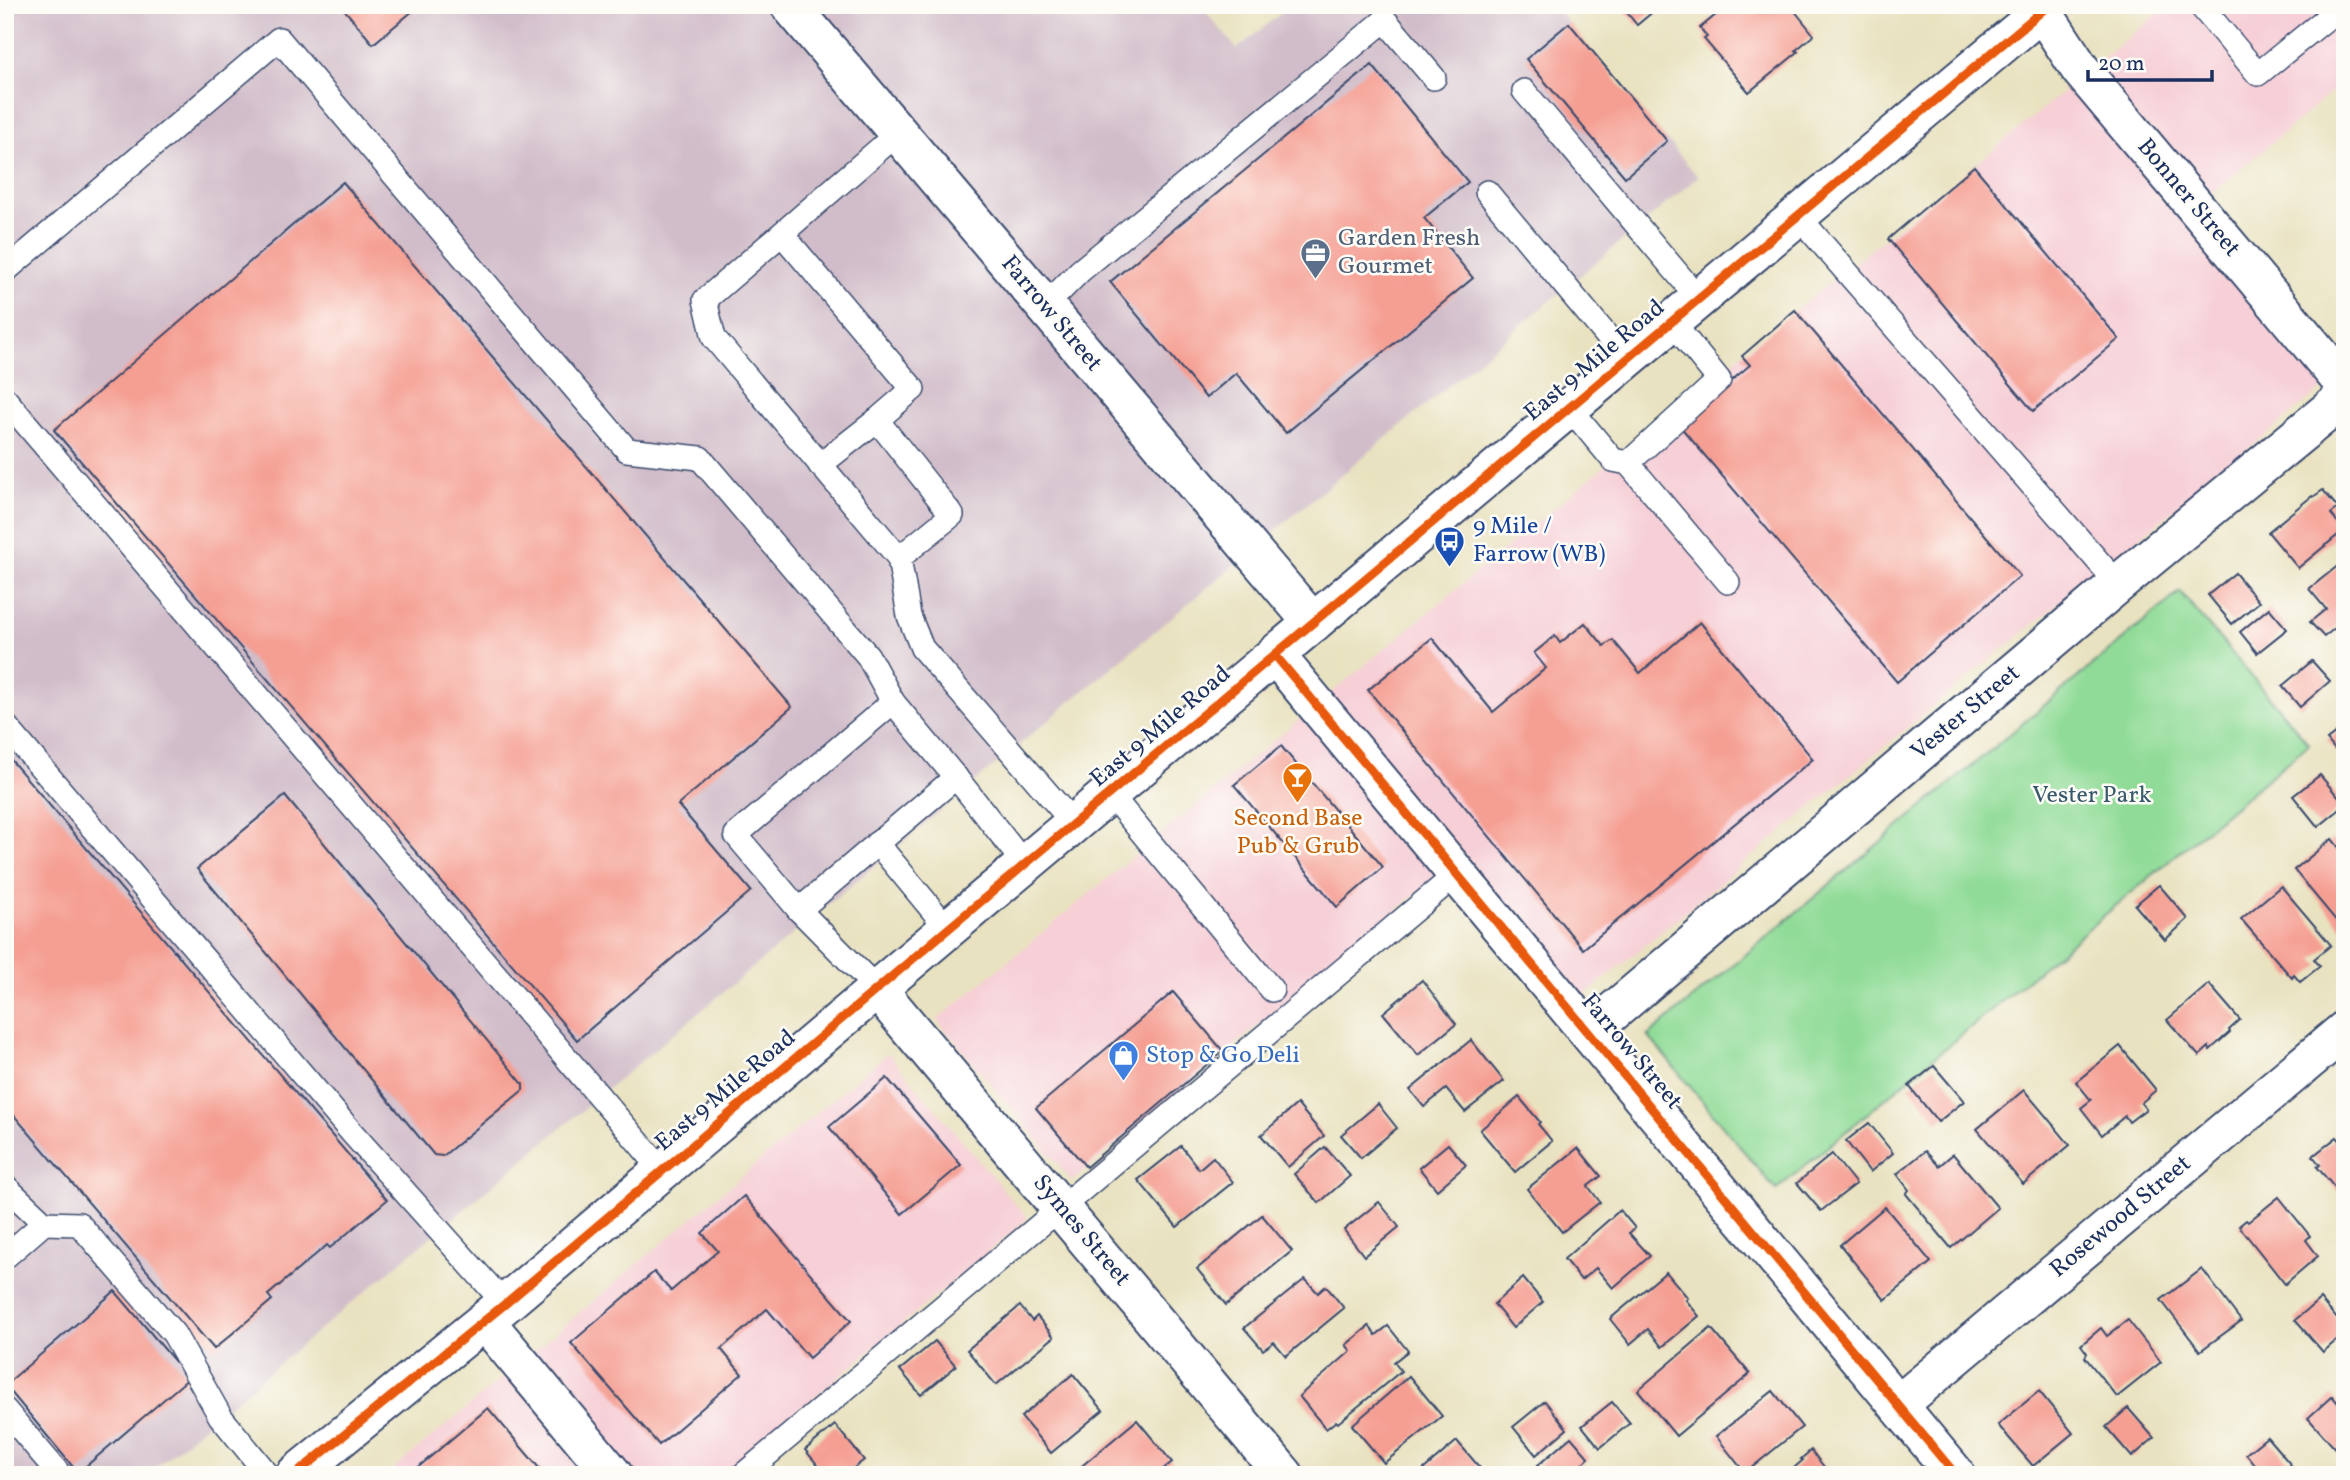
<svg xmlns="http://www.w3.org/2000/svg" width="2350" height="1480" viewBox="0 0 2350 1480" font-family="Vollkorn,serif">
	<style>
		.built { fill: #f6cfd7 }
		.industrial { fill: #d1bdc9 }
		.green { fill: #90db97; stroke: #56857a; stroke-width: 2 }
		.building { fill: #f59f93 }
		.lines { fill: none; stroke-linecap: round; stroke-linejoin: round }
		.service-casing { stroke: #3a4a6d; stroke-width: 26 }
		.minor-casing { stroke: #3a4a6d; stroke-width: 42 }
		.secondary-casing { stroke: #3a4a6d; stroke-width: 42 }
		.service { stroke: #fff; stroke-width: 23 }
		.minor { stroke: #fff; stroke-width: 38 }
		.secondary { stroke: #fff; stroke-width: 38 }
		.cycleway-casing { stroke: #fdfcf7; stroke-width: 13 }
		.cycleway { stroke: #e8590c; stroke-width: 9 }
		.labels { text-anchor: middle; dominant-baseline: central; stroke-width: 5; stroke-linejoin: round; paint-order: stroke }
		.street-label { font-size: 24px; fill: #1b2f5e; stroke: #fdfcf7 }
		.service-label { font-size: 24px; fill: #4e5e75; stroke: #fdfcf7; text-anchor: start }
		.transit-label { font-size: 24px; fill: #164399; stroke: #fdfcf7; text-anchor: start }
		.park-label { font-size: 24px; fill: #385a6c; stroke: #fdfcf7 }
		.food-label { font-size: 24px; fill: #c56008; stroke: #fdfcf7 }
		.shop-label { font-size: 24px; fill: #366cbe; stroke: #fdfcf7; text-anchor: start }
	</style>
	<rect width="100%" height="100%" fill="#fdfcf7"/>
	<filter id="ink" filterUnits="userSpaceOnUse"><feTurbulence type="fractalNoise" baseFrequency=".0143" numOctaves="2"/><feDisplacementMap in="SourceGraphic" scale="14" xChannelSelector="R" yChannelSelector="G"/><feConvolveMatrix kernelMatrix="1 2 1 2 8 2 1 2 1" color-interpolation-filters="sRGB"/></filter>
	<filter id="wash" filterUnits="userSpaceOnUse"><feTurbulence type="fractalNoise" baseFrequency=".00686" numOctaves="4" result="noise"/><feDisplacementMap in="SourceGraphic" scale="28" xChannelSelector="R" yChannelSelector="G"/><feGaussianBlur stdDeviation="1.57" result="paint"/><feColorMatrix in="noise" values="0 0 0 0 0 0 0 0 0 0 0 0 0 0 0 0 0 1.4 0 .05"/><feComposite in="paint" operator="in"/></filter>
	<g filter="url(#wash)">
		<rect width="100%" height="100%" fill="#e9e2c0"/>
		<g class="built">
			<polygon points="2168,5 2345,5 2345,81 2192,210 2333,380 1921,716 1568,1009 1448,867 1072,1181 937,1020 1664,417 1974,166"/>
			<polygon points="888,1053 1028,1219 721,1475 387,1475"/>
		</g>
		<polygon class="industrial" points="5,5 1200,5 1237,49 1291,5 1553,5 1698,177 146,1475 5,1475"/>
		<polygon class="green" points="2180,592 2309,744 1776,1190 1648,1036"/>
		<g id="blocks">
			<g class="building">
				<polygon points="347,5 420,5 373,44 343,8"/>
				<polygon points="1621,5 1661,5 1637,25"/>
				<polygon points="1728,5 1790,5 1814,35 1796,50 1798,52 1749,92 1704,39 1707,37 1700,28"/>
				<polygon points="1569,23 1667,141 1625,177 1526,59"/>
				<polygon points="1372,65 1468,182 1424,218 1473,278 1286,433 1236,373 1206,398 1110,282"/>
				<polygon points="1974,166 2119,339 2033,411 1888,239"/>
				<polygon points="343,182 792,707 678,805 751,891 577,1040 54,430"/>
				<polygon points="1795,310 2020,576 1897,682 1679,425 1750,365 1742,356"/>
				<polygon points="2323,490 2338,508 2331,514 2344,530 2298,568 2268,532 2312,496 2313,497"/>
				<polygon points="2345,560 2345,620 2324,637 2310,622 2326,609 2309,589"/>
				<polygon points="2235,573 2259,602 2232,624 2208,595"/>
				<polygon points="2269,608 2287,629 2257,653 2240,632"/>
				<polygon points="1700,622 1813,759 1583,949 1368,690 1432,638 1493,712 1546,668 1534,653 1555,636 1560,643 1585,623 1604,646 1613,640 1640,673"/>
				<polygon points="2312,661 2330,681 2300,707 2282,686"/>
				<polygon points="2345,726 2345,762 2327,740"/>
				<polygon points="1281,746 1383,867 1337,907 1234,785"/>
				<polygon points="5,753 387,1200 330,1248 327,1245 268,1295 272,1300 214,1349 5,1105"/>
				<polygon points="2320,775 2345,805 2318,827 2293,796"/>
				<polygon points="285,796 523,1084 523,1090 443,1156 434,1155 197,869"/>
				<polygon points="2332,839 2345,855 2345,928 2343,929 2294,870"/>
				<polygon points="2159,885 2188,919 2165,940 2135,905"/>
				<polygon points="2281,886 2331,945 2314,959 2320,966 2300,982 2294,975 2292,978 2241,919"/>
				<polygon points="1422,980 1456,1024 1418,1055 1383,1013"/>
				<polygon points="2209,984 2240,1020 2229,1030 2230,1032 2210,1050 2209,1047 2199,1056 2167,1020"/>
				<polygon points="1173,992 1223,1051 1086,1167 1036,1108"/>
				<polygon points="1471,1040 1504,1081 1465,1112 1446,1089 1424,1107 1410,1090"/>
				<polygon points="2120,1046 2156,1090 2141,1103 2146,1109 2129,1122 2125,1116 2102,1135 2081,1108 2091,1100 2076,1082"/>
				<polygon points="1934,1066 1964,1101 1938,1122 1909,1086"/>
				<polygon points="887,1078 961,1165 902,1214 829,1127"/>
				<polygon points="2024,1090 2070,1145 2023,1184 1977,1129"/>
				<polygon points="1519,1097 1540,1122 1538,1124 1552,1141 1515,1172 1480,1130"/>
				<polygon points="1297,1104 1324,1136 1288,1167 1261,1135"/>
				<polygon points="1378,1104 1397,1128 1361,1158 1341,1135"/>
				<polygon points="1869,1123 1893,1153 1870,1172 1846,1141"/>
				<polygon points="2337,1137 2345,1147 2345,1200 2317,1167 2320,1165 2313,1156"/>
				<polygon points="1448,1144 1466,1165 1437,1190 1419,1168"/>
				<polygon points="1181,1146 1199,1169 1213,1157 1233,1182 1177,1227 1138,1180"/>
				<polygon points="1325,1147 1350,1176 1319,1203 1294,1174"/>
				<polygon points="1578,1148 1601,1176 1588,1186 1600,1202 1562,1232 1527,1189"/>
				<polygon points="1925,1151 1939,1166 1953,1154 1998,1208 1951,1248 1906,1194 1909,1190 1897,1174"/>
				<polygon points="1832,1154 1856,1184 1821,1211 1797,1183"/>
				<polygon points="744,1196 851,1321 809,1358 767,1309 721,1349 742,1374 659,1445 571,1343 654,1272 671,1291 718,1251 702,1233"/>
				<polygon points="2279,1197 2310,1236 2306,1240 2318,1256 2285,1284 2239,1226 2246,1220 2248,1222"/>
				<polygon points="1379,1202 1399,1227 1364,1256 1344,1230"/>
				<polygon points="1885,1207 1931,1262 1885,1300 1840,1245"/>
				<polygon points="1620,1210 1635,1228 1629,1233 1650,1256 1613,1288 1596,1268 1581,1280 1564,1259"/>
				<polygon points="1262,1215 1292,1251 1226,1305 1197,1269"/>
				<polygon points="2202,1269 2241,1321 2200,1351 2161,1300"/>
				<polygon points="1666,1272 1688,1298 1686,1300 1699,1316 1662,1347 1648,1329 1630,1344 1610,1319"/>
				<polygon points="1523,1278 1543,1302 1513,1328 1494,1304"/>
				<polygon points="1305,1279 1318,1293 1326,1286 1344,1308 1286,1356 1274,1342 1263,1350 1244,1328"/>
				<polygon points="115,1291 189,1378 78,1473 5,1385"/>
				<polygon points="2320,1299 2345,1328 2345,1333 2323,1352 2295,1320"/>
				<polygon points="1020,1306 1032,1321 1037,1316 1054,1337 996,1385 967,1350"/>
				<polygon points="2128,1320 2161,1362 2117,1397 2085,1357 2087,1353 2081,1345 2101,1328 2107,1336"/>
				<polygon points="1369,1326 1376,1335 1388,1326 1408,1351 1394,1362 1401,1371 1338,1423 1336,1421 1326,1429 1299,1396 1351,1351 1346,1345"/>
				<polygon points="1711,1328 1750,1374 1676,1436 1638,1390"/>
				<polygon points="935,1341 956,1366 921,1395 900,1370"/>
				<polygon points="1073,1374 1103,1410 1051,1453 1021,1417"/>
				<polygon points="1409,1376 1442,1416 1384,1463 1352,1425"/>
				<polygon points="1773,1391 1802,1427 1745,1473 1716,1436"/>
				<polygon points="2039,1391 2073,1433 2033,1466 1998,1425"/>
				<polygon points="2332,1396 2345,1411 2345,1447 2339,1453 2308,1418"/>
				<polygon points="1545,1401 1567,1429 1536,1455 1513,1427"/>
				<polygon points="1612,1402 1630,1423 1600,1448 1582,1426"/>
				<polygon points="488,1408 545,1475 409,1475"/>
				<polygon points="2128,1408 2154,1438 2132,1457 2106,1427"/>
				<polygon points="1137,1420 1172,1462 1156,1475 1071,1475"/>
				<polygon points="835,1425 864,1460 845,1475 826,1475 805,1450"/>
				<polygon points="1571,1437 1589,1458 1570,1475 1544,1475 1537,1466"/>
				<polygon points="2267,1437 2291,1465 2280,1475 2263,1475 2246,1454"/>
				<polygon points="1457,1441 1486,1475 1417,1475"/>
				<polygon points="1811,1450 1828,1472 1824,1475 1786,1475 1803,1460 1801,1459"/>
			</g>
		</g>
	</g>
	<g filter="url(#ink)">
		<use href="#blocks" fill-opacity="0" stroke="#3a4a6d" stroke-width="2"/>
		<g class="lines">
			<defs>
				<g id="service">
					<polyline points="2200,5 2258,74 2343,5"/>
					<polyline points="1524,91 1699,299"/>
					<polyline points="898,133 705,300 714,338 899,558 909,616 922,648 1074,824"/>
					<polyline points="1487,192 1626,359"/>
					<polyline points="1798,216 2118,584"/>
					<polyline points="782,234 913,389 877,420 952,515 899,558"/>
					<polyline points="5,271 279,39 627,450 700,458 868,656 893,702 967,791 1025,865"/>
					<polyline points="1045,306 1080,271 1385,20 1434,78"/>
					<polyline points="5,399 662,1170"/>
					<polyline points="1569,407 1613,460 1628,463 1719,380 1672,322"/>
					<polyline points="1628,463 1728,582"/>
					<polyline points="820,465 877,420"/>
					<polyline points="5,725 353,1134 505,1304"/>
					<polyline points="1110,794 1272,990"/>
					<polyline points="877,843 948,929"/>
					<polyline points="799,910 956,777"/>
					<polyline points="877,989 799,910 736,835 893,702"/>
					<polyline points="5,1186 44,1223 79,1224 174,1334 220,1416 268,1475"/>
					<polyline points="5,1257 44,1223"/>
					<polyline points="5,1410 60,1475"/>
					<polyline points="743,1475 1457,874"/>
				</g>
				<g id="minor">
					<polyline points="790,5 1313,623"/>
					<polyline points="2038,5 2080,69 2345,385"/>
					<polyline points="1275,655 1956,1475"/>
					<polyline points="877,989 1284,1475"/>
					<polyline points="1589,1032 2118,584 2345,397"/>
					<polyline points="485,1321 613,1475"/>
					<polyline points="1898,1405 2345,1030"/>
				</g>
				<polyline id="secondary" points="295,1475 505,1304 948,929 2049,5"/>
			</defs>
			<use href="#service" class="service-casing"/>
			<use href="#minor" class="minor-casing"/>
			<use href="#secondary" class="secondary-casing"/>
			<use href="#service" class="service"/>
			<use href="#minor" class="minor"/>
			<use href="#secondary" class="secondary"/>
			<defs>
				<g id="cycleway">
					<polyline points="1275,655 1956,1475"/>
					<polyline points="295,1475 505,1304 948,929 2049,5"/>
				</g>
			</defs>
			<use href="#cycleway" class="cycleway-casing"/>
			<use href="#cycleway" class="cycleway"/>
		</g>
	</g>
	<defs>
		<symbol id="office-pin" viewBox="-11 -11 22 30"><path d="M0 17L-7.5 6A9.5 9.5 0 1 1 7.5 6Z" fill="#5c6f8a" stroke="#fdfcf7"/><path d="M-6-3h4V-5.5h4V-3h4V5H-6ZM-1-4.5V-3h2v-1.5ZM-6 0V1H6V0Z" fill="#fff"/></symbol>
		<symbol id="bus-pin" viewBox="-11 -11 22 30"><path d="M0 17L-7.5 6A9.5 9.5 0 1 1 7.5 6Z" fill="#1a4fb4" stroke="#fdfcf7"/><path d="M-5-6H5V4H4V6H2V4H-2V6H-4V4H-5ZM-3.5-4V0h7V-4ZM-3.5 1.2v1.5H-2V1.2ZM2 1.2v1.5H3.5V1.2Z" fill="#fff"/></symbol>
		<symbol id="bar-pin" viewBox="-11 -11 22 30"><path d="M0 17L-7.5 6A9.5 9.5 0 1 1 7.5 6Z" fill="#e8710a" stroke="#fdfcf7"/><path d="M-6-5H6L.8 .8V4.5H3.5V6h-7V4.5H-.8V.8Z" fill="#fff"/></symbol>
		<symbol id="shop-pin" viewBox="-11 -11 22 30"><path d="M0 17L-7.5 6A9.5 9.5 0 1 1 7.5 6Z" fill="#3f7fe0" stroke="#fdfcf7"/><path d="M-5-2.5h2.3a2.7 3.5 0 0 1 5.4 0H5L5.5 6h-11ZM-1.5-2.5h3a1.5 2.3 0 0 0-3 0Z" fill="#fff"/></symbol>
	</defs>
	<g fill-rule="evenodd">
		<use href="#office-pin" x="1298" y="236" width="35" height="47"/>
		<use href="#bus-pin" x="1432" y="524" width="35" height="47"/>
		<use href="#bar-pin" x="1280" y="760" width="35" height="47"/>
		<use href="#shop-pin" x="1106" y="1038" width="35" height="47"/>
	</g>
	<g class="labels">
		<g class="street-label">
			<text transform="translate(2188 198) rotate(50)">Bonner Street</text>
			<text transform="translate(1051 314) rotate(50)">Farrow Street</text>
			<text transform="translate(1595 361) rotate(-40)">East 9 Mile Road</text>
			<text transform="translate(1966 713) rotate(-40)">Vester Street</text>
			<text transform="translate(1161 727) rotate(-40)">East 9 Mile Road</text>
			<text transform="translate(1631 1052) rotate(50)">Farrow Street</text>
			<text transform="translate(726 1091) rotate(-40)">East 9 Mile Road</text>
			<text transform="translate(2121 1217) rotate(-40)">Rosewood Street</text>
			<text transform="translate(1081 1231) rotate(50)">Symes Street</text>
		</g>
		<g class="service-label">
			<text x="1338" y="239">Garden Fresh<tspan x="1338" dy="28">Gourmet</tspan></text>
		</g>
		<g class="transit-label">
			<text x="1473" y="527">9 Mile /<tspan x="1473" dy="28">Farrow (WB)</tspan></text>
		</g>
		<g class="park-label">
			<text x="2092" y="796">Vester Park</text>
		</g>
		<g class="food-label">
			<text x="1298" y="819">Second Base<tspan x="1298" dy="28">Pub &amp; Grub</tspan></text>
		</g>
		<g class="shop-label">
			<text x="1146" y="1056">Stop &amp; Go Deli</text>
		</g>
	</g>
	<rect width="2350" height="1480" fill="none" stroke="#fdfcf7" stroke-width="28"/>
	<path d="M2088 70v10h124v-10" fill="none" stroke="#1b2f5e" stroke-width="3.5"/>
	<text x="2098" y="70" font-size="21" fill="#1b2f5e" stroke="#fdfcf7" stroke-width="5" paint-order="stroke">20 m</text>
</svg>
